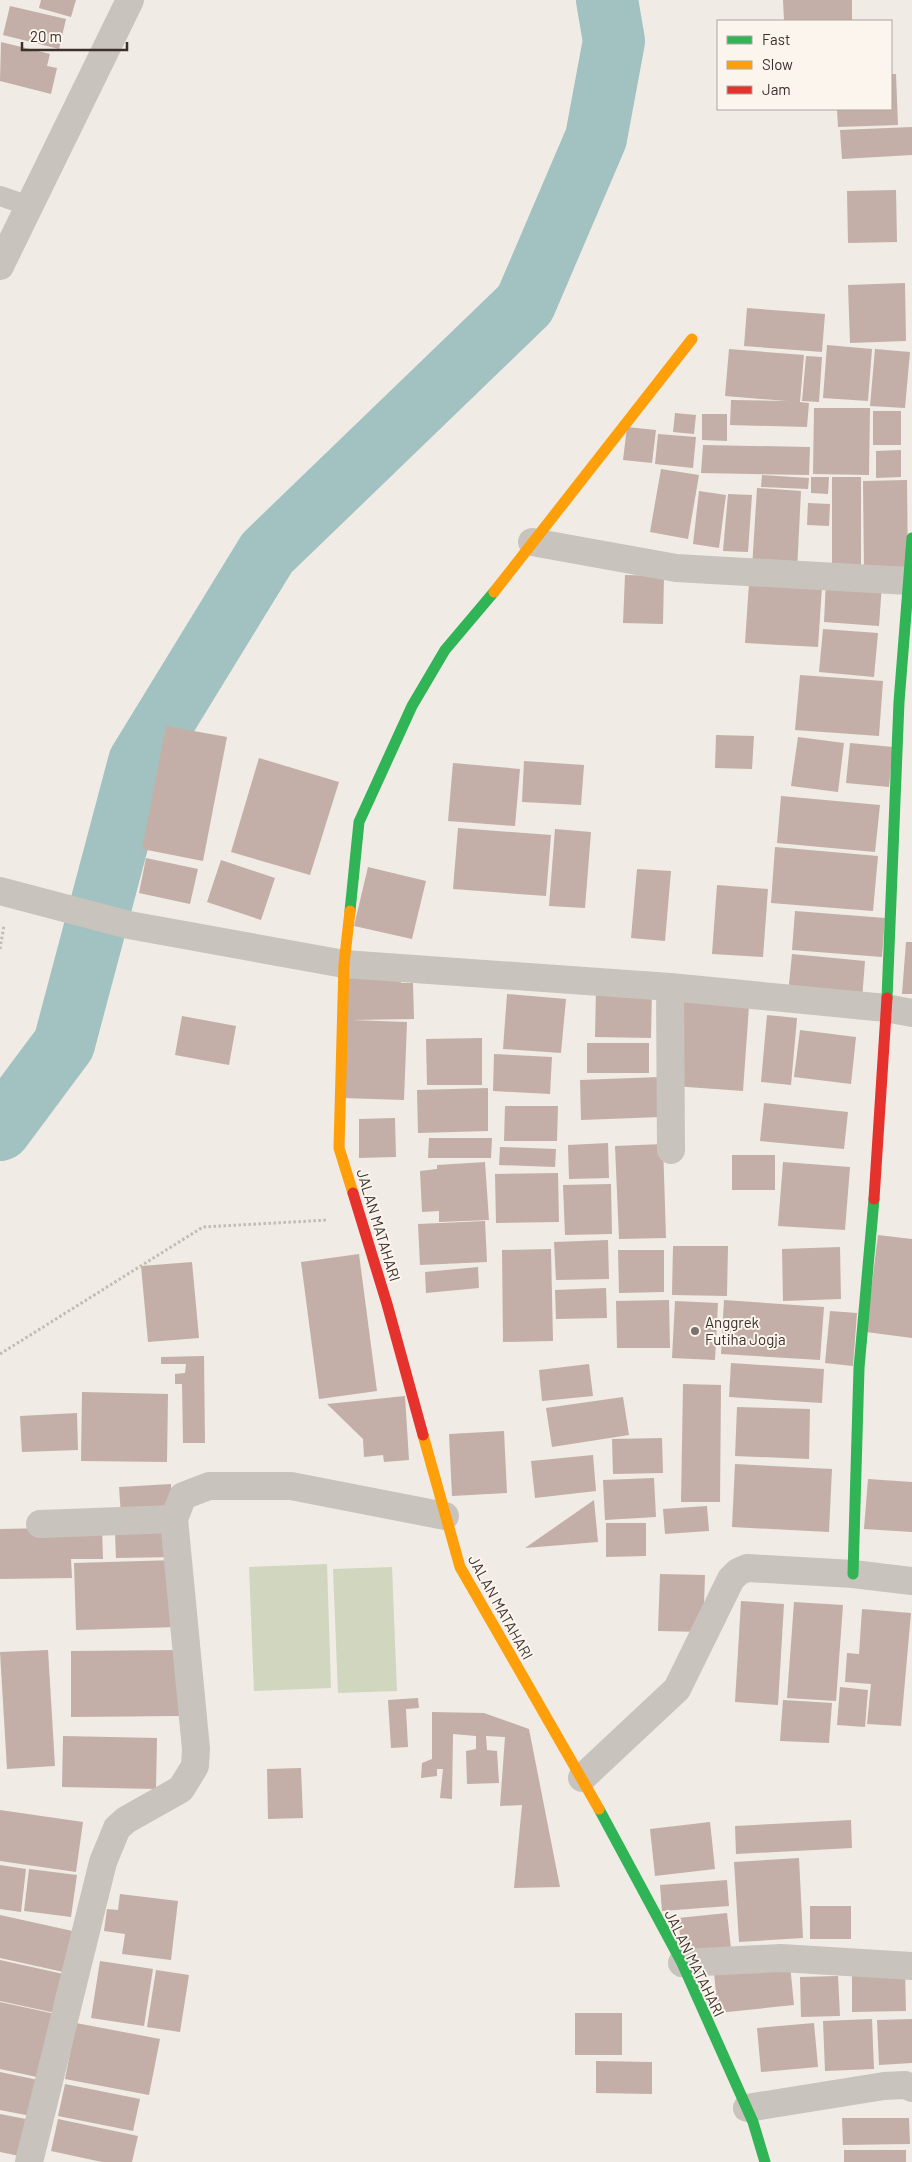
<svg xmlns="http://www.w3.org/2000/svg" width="912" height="2162" viewBox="0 0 912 2162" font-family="Barlow,sans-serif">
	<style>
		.pitch { fill: #d1d6bf }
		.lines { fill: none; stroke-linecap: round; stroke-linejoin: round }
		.river { stroke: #a1c2c1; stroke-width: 62 }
		.building { fill: #c3afa7 }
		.path { stroke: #c2bbb6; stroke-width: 3; stroke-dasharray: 2.5 2.5; stroke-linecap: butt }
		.lane { stroke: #c9c3be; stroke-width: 20 }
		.street { stroke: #c9c3be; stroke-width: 28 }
		.fast { stroke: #30b455; stroke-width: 11 }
		.slow { stroke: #ff9f0a; stroke-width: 11 }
		.jam { stroke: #e5322d; stroke-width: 11 }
		.poi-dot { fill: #7a716c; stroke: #fbf5ee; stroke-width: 2 }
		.labels { text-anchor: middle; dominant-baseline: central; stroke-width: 4; stroke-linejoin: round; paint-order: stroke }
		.street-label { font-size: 15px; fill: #3b302b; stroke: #fbf5ee }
		.poi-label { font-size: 15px; fill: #3b302b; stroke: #fbf5ee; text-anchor: start }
	</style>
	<rect width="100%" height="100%" fill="#f0ebe5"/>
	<g class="pitch">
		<polygon points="327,1564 331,1688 254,1691 249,1567"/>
		<polygon points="392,1567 397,1691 338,1693 333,1569"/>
	</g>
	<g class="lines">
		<polyline class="river" points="0,1130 64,1044 139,762 267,553 525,304 596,138 614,41 607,0"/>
	</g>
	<g class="building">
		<polygon points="41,0 76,0 71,17 39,8"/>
		<polygon points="783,0 852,0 852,21 784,21"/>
		<polygon points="10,6 66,19 59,49 3,35"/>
		<polygon points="1,42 50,54 47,66 57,68 51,94 0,81"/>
		<polygon points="891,74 896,74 898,125 838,127 837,109 891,109"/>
		<polygon points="912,127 912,155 842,159 840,130"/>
		<polygon points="896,190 897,242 848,243 847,191"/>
		<polygon points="905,283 906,341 850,343 848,285"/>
		<polygon points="747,308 825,314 822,352 744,346"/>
		<polygon points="827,345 872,349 868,401 823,398"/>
		<polygon points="729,349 804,355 800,402 809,403 807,427 730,425 731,400 787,401 725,396"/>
		<polygon points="875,349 910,352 905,408 870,406"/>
		<polygon points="806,356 822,357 819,402 802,401"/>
		<polygon points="814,408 870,408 869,475 813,474"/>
		<rect x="873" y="411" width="28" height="34"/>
		<polygon points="675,413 696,415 694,434 673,432"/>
		<polygon points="702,414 727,414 727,441 702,440"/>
		<polygon points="627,427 656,430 652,463 623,460"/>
		<polygon points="658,434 696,437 693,468 655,464"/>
		<polygon points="703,445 810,447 809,475 701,473"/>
		<polygon points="901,450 901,477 876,478 876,451"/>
		<polygon points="661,469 699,475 688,539 650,532"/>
		<polygon points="762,475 809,478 808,489 761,487"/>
		<polygon points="811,477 829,477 828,494 811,493"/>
		<rect x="832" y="477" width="29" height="93"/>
		<polygon points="907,480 908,571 864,571 863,481"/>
		<polygon points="757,488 801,491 797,571 752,568"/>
		<polygon points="699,491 726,495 719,548 693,544"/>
		<polygon points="728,494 752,495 748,552 723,551"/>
		<polygon points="808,503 830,504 829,526 807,525"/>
		<polygon points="625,575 664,576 663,624 623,623"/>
		<polygon points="826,580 882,584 879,626 824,622"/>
		<polygon points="749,583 822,587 818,647 745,643"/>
		<polygon points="823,629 878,633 874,677 819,672"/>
		<polygon points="800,675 883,681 879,736 795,730"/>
		<polygon points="166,726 227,737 203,861 142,849"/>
		<polygon points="716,735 754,736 752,769 715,768"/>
		<polygon points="798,737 844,743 838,792 791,786"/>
		<polygon points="850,743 893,747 889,787 846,783"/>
		<polygon points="259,758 339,782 310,875 231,852"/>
		<polygon points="524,761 584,765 581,805 522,802"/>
		<polygon points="453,763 520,769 515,826 448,821"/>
		<polygon points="781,796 880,805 875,852 777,843"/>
		<polygon points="458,828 551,835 546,896 453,889"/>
		<polygon points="555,829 591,832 585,908 549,906"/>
		<polygon points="775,847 878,856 873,911 771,903"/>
		<polygon points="146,858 198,869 190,904 139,893"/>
		<polygon points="221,860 275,878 261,920 207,902"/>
		<polygon points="368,867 426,881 412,939 354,926"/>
		<polygon points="637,869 671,871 665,941 631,938"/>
		<polygon points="717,885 768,889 763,957 712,954"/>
		<polygon points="795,911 885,918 882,957 792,950"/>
		<polygon points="906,942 912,942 912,994 902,994"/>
		<polygon points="792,954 865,961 862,1000 788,994"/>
		<polygon points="400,968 401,983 413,983 414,1019 352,1020 407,1022 404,1100 343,1098 346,969"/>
		<polygon points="596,988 652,989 651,1038 595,1037"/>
		<polygon points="507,994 566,999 561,1053 503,1049"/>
		<polygon points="678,1001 749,1006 743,1091 673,1086"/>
		<polygon points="767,1015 797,1018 791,1085 761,1082"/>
		<polygon points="182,1016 236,1026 229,1065 175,1055"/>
		<polygon points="800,1030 856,1037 851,1084 794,1077"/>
		<polygon points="482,1038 482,1085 427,1085 426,1039"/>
		<rect x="587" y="1043" width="62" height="30"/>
		<polygon points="494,1054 552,1057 550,1094 493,1091"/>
		<polygon points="660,1077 661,1117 581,1120 580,1080"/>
		<polygon points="488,1088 488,1131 418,1133 417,1090"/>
		<polygon points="764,1103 848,1112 844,1149 760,1141"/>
		<polygon points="505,1106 558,1106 557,1141 504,1141"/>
		<polygon points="395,1118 396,1157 359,1158 359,1119"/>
		<polygon points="429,1138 492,1138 491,1158 428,1158"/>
		<polygon points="608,1143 609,1178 569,1179 568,1145"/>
		<polygon points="663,1144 666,1238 619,1239 615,1146"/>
		<polygon points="500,1147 556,1149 555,1167 499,1165"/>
		<rect x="732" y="1155" width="43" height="35"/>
		<polygon points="485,1162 489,1220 439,1222 439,1211 422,1212 420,1171 437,1169 437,1165"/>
		<polygon points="783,1162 850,1167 845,1230 778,1226"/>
		<polygon points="558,1173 559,1222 496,1223 495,1174"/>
		<polygon points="611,1184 612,1234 565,1235 563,1185"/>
		<polygon points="485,1221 487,1262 420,1265 418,1224"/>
		<polygon points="878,1235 912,1239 912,1338 866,1332"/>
		<polygon points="608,1240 609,1279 556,1280 554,1242"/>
		<polygon points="673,1246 728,1246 727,1296 672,1295"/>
		<polygon points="840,1247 841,1299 783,1301 782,1249"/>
		<polygon points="551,1249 553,1341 503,1342 502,1250"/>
		<polygon points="618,1250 664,1250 664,1292 619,1293"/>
		<polygon points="359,1254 377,1391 319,1399 301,1262"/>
		<polygon points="192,1262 199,1338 148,1342 141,1266"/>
		<polygon points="478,1267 479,1288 426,1293 425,1272"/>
		<polygon points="606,1288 607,1318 556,1319 555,1290"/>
		<polygon points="669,1300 670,1348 617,1348 616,1301"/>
		<polygon points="724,1300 824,1307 820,1360 721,1354"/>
		<polygon points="675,1301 718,1303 715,1360 672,1358"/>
		<polygon points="830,1311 857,1313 853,1366 825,1363"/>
		<polygon points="204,1356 205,1443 183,1443 182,1384 175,1384 175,1374 185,1373 186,1364 161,1364 161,1357"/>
		<polygon points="731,1363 824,1369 822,1403 729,1397"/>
		<polygon points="589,1364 593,1396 542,1401 539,1370"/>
		<polygon points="683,1384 721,1385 720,1502 681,1502"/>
		<polygon points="82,1392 168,1394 167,1462 81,1461"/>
		<polygon points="405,1396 409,1460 384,1462 383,1455 364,1457 363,1439 327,1404"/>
		<polygon points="623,1397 629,1435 552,1447 546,1408"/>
		<polygon points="737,1407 810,1409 809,1459 735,1456"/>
		<polygon points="77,1413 78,1450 22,1452 20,1416"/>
		<polygon points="504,1431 507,1493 452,1496 449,1434"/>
		<polygon points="662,1438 663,1473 613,1474 612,1439"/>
		<polygon points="593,1455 596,1491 535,1498 531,1461"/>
		<polygon points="735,1464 832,1469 829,1532 732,1527"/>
		<polygon points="654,1478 656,1517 605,1520 603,1480"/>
		<polygon points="868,1479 912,1482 912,1532 864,1529"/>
		<polygon points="171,1484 173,1513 121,1516 119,1487"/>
		<polygon points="594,1500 598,1542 525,1548"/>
		<polygon points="707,1506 709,1531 665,1534 663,1509"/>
		<polygon points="606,1523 646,1523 646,1556 606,1557"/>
		<polygon points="102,1527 103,1559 71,1559 72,1578 0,1579 0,1529"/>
		<polygon points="174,1532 175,1557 116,1558 115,1533"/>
		<polygon points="176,1560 178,1627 76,1630 74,1563"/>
		<polygon points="660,1574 705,1575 703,1632 658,1631"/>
		<polygon points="741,1601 784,1604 778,1705 735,1702"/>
		<polygon points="794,1602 843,1605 836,1701 787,1698"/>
		<polygon points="862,1609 911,1613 901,1726 867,1724 871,1684 845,1682 847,1653 859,1654"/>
		<polygon points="48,1650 55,1766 7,1769 0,1652"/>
		<polygon points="180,1650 181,1716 71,1717 71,1651"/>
		<polygon points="840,1687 868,1690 865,1727 837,1725"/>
		<polygon points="418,1698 419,1708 406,1709 408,1747 391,1748 388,1700"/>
		<polygon points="783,1700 832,1703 829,1743 780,1741"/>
		<polygon points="432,1712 484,1713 529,1729 560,1887 514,1888 522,1805 500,1806 505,1737 486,1736 487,1750 497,1751 499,1783 467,1784 466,1751 476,1749 476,1736 453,1734 452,1799 440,1798 443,1769 437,1769 437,1776 421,1778 422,1763 432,1759"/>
		<polygon points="63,1736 157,1738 156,1789 62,1787"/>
		<polygon points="301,1768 303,1818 268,1819 267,1769"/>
		<polygon points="0,1810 83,1822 76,1872 0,1861"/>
		<polygon points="851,1820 852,1848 736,1854 735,1826"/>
		<polygon points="710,1822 715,1869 655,1876 650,1829"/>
		<polygon points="799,1858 803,1938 739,1942 734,1862"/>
		<polygon points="0,1865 26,1869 21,1912 0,1909"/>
		<polygon points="29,1869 77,1875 71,1917 24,1911"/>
		<polygon points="727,1880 729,1906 662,1911 660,1885"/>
		<polygon points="120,1894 178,1901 171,1960 122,1954 125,1934 104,1931 107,1909 118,1910"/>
		<rect x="810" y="1906" width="41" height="33"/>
		<polygon points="727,1913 731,1948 682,1953 678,1918"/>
		<polygon points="0,1915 77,1932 68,1973 0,1958"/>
		<polygon points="0,1960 68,1975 60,2014 0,2001"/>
		<polygon points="100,1961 153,1969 144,2026 91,2018"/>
		<polygon points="790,1965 794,2005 718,2013 714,1973"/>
		<polygon points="156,1970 189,1975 180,2032 147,2027"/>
		<polygon points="905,1970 906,2011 852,2012 852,1971"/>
		<polygon points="838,1976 840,2016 801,2017 800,1977"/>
		<polygon points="0,2002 60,2015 46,2079 0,2069"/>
		<rect x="575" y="2013" width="47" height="42"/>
		<polygon points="872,2019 874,2069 825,2071 823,2021"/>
		<polygon points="912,2019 912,2063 879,2065 877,2020"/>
		<polygon points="76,2023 160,2039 149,2095 65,2079"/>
		<polygon points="814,2023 818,2067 761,2072 757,2028"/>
		<polygon points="596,2061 652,2062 652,2094 596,2093"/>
		<polygon points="0,2072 43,2081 36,2117 0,2110"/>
		<polygon points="65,2084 140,2099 133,2131 58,2116"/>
		<polygon points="0,2114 31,2120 24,2157 0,2152"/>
		<polygon points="842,2118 909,2118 910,2144 843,2145"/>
		<polygon points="58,2119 138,2136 132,2162 102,2162 51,2151"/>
		<rect x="844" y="2150" width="62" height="12"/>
	</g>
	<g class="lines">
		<g class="path">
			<polyline points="0,949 4,925"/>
			<polyline points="0,1354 203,1227 328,1220"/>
		</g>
		<polyline class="lane" points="0,196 29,206"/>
		<g class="street">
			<polyline points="0,266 130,0"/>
			<polyline points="532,542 676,568 909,581"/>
			<polyline points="0,891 129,925 344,964 670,987 886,1008 912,1013"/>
			<polyline points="670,987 671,1150"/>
			<polyline points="40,1524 174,1519"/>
			<polyline points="582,1778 677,1689 731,1579 738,1572 747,1568 853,1574 912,1581"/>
			<polyline points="682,1963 781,1958 912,1966"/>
			<polyline points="747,2108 884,2086 905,2085 912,2088"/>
			<polyline points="29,2162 103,1862 117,1828 126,1820 181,1789 195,1766 196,1749 174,1519 183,1496 209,1486 291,1486 445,1516"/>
		</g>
		<g class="fast">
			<polyline points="350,911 359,822 412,706 445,650 494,592"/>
			<polyline points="887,998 899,702 912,538"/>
			<polyline points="853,1574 859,1368 874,1199"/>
			<polyline points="599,1809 682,1963 753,2122 765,2162"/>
		</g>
		<g class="slow">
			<polyline points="494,592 692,339"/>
			<polyline points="350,911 344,964 339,1148 353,1193"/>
			<polyline points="423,1435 460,1567 599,1809"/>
		</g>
		<g class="jam">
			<polyline points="353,1193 387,1304 423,1435"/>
			<polyline points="874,1199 887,998"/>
		</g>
	</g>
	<circle class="poi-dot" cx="695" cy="1331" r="5"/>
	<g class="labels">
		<g class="street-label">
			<text transform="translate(379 1225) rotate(73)">JALAN MATAHARI</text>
			<text transform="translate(501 1607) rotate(61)">JALAN MATAHARI</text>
			<text transform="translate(695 1963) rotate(64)">JALAN MATAHARI</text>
		</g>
		<g class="poi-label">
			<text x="705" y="1322">Anggrek<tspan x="705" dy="17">Futiha Jogja</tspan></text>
		</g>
	</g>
	<rect x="717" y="20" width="175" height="90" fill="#fbf5ee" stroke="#aea6a0"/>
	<rect x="727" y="36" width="25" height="8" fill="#30b455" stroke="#aea6a0"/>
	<text x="762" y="45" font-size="15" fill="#3b302b">Fast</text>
	<rect x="727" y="61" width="25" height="8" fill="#ff9f0a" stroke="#aea6a0"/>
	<text x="762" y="70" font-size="15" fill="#3b302b">Slow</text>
	<rect x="727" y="86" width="25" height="8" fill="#e5322d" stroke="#aea6a0"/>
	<text x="762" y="95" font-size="15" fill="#3b302b">Jam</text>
	<path d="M22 42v8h105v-8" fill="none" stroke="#3b302b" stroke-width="2.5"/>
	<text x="30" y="42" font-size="15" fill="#3b302b" stroke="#fbf5ee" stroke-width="4" paint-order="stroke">20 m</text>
</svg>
